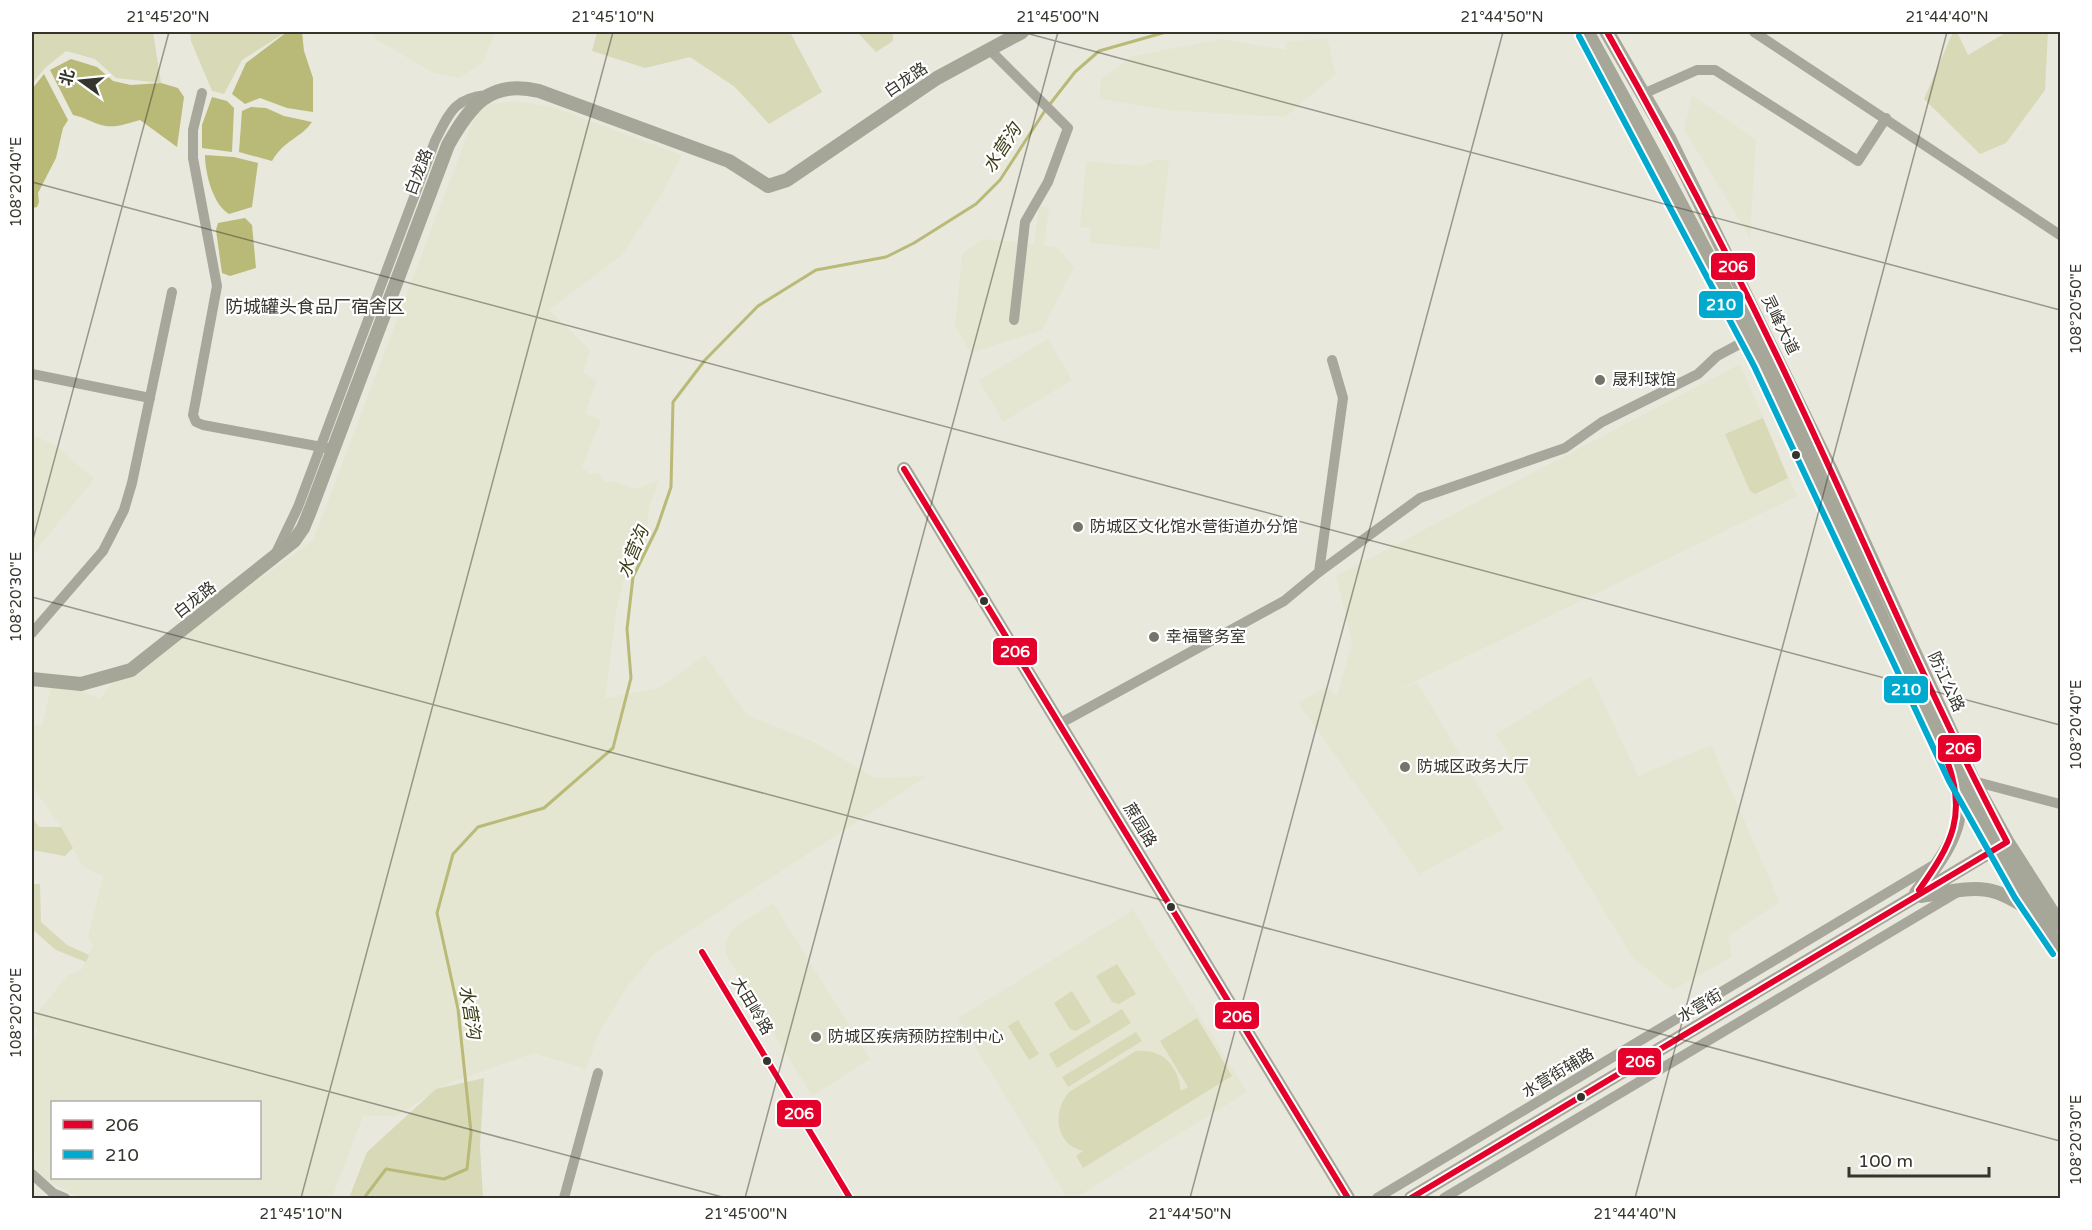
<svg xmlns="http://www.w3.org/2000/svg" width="2092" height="1230" viewBox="0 0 2092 1230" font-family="'Varela Round','Noto Sans SC',sans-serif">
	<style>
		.built { fill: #e5e6d1; fill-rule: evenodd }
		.green { fill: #d8d9b7 }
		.water { fill: #b9b978 }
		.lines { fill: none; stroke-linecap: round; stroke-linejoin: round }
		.stream { stroke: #b9b978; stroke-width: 3 }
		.street { stroke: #a7a79c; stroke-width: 10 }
		.secondary { stroke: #a6a698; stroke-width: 14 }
		.primary { stroke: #a7a799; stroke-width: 15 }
		.bus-1-casing { stroke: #fff; stroke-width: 10 }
		.bus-2-casing { stroke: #fff; stroke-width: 10 }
		.bus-1 { stroke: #e4002b; stroke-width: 6 }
		.bus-2 { stroke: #00a9ce; stroke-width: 6 }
		.ticks { fill: none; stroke: #35352d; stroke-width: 1.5; stroke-opacity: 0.45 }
		.poi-dot { fill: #74746b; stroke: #fff; stroke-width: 2 }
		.bus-dot { fill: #35352d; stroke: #fff; stroke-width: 2 }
		.labels { text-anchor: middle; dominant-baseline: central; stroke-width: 4.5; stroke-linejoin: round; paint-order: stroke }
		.street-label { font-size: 16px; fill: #35352d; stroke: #fff }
		.poi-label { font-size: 16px; fill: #35352d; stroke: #fff; text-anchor: start }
		.water-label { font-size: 18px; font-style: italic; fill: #3d3d17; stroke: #fff }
		.neighbourhood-label { font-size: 18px; fill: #35352d; stroke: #fff }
		.line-badge { stroke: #fff; stroke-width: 2 }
		.badge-label { font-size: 16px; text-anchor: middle; font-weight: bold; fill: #fff }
		.neatline { fill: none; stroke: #35352d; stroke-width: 2 }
		.ticks-label { font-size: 15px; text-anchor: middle; fill: #35352d }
	</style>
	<rect width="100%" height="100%" fill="#e8e8dd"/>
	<g class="built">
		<polygon points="372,32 495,32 483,62 459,78 434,73 377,40"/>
		<polygon points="1327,38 1336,74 1285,117 1167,110 1099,99 1101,79 1133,56 1221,39 1286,50 1286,42"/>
		<polygon points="1692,95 1756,140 1750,237 1684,129"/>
		<path d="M517 101 552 107 682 155 660 197 622 255 549 310 590 350 583 373 597 381 585 414 601 420 582 467 590 474H599L606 482H616L636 489 659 480 649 507 647 532 628 563 617 607 605 698 659 688 705 655 747 715 812 741 875 778 927 776 654 954 626 988 599 1033 586 1069 534 1053 447 1084 396 1116H363L332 1198H80L50 1182 32 1167 37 1153 32 1151V1041L38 1029 32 1024V1019L67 976 82 969 93 945 88 937 103 877 83 866 61 827 32 786V724L42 726 51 686 81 691 100 699 115 679 140 667 313 540 475 115 490 104ZM52 1102H260V1178H52Z"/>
		<polygon points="1159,159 1169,161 1159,249 1089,243 1091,228 1080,227 1086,161 1140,166"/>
		<polygon points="1039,206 1049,208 1044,246 1057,247 1074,267 1042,330 971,353 955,325 962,254 983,239 1034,244"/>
		<polygon points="1048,339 1072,380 1003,422 979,380"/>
		<polygon points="1740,364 1797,496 1391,693 1417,682 1504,829 1419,874 1298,703 1326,687 1337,696 1352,642 1336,576"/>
		<polygon points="32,435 53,444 94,479 32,555"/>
		<polygon points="1591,676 1638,776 1711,745 1780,902 1728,936 1732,957 1673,990 1633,958 1496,734"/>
		<polygon points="773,903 870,1059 812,1096 726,954 725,945 733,928"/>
		<polygon points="1133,910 1247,1092 1075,1198 1067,1198 958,1018"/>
	</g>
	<g class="green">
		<polygon points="32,32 153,32 161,83 116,78 95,59 66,51 45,68 32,84"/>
		<polygon points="190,32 286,32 242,60 224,94 212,91 191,41"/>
		<polygon points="597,32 794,32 791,34 822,92 769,124 735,87 690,57 645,68 592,51"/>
		<polygon points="857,32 893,32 893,41 876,52"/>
		<polygon points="1953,32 1957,32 1968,55 2007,32 2048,32 2045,90 2006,143 1980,154 1924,99"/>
		<polygon points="1763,418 1788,478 1755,494 1750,491 1725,434"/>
		<polygon points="32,817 39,827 61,827 73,848 65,856 32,850"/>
		<polygon points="32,884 40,884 41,922 67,945 89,955 86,962 56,950 32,929"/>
		<polygon points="1117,964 1136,994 1119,1004 1112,1002 1096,976"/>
		<polygon points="1072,991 1091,1022 1076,1031 1070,1029 1054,1003"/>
		<polygon points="1122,1009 1131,1023 1057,1068 1049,1054"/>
		<path d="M1197 1018 1232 1076 1083 1168 1076 1156 1083 1151C1055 1144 1052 1112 1069 1092L1136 1051C1164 1048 1178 1067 1181 1091L1188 1087 1160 1041Z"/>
		<polygon points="1018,1020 1039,1054 1029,1060 1008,1026"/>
		<polygon points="1136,1032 1142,1041 1068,1087 1062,1077"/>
		<polygon points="484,1078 480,1146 483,1198 349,1198 367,1152 436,1089"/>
	</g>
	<g class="water">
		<polygon points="287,32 302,32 304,51 313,78 313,112 287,108 260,98 245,104 232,94 246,63"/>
		<path d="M71 59 97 67 113 81 131 85 161 83 178 88 184 97 177 147 140 120C128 123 115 129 101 125 91 122 84 117 73 115L50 70Z"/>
		<polygon points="44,74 68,120 63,128 56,158 38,193 39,202 37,207 32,208 32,89"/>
		<polygon points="212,97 227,101 234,108 232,152 202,148 202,125"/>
		<path d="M251 107 266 108 284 116 312 122C301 138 284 140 272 161L239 152 242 111Z"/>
		<path d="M205 155 234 157 258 163 252 207 229 214C213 205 205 173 205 155Z"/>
		<polygon points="245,218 252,225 256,268 230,276 222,273 216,230 218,223"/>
	</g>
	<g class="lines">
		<g class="stream">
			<polyline points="1050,104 1075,72 1099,51 1166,32"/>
			<polyline points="364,1198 386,1169 444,1179 467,1169 471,1132 458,1009 437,913 453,854 478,827 544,808 613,748 631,678 627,629 633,577 657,528 671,487 673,402 705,360 758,306 816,270 886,257 914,243 976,204 1000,180 1046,109"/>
		</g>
		<g class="street">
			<polyline points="1754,32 2060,235"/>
			<polyline points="989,49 1068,128 1048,182 1025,222 1014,320"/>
			<polyline points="202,93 193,130 193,158 217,286 193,415 196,422 203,425 327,448"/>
			<polyline points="1643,94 1697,70 1715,70 1858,161 1886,118"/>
			<polyline points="32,374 150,398"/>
			<path d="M275 555 298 507 435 141C449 114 453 98 487 95"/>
			<polyline points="1319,572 1420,498 1565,448 1602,422 1698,374 1717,356 1749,339"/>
			<polyline points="32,633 103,551 124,510 132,483 172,292"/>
			<polyline points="1059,724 1284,601 1319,572 1343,398 1332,360"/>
			<polyline points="1973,781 2060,804"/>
			<polyline points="702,952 850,1198"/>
			<polyline points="32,1174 53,1193 65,1198"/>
			<polyline points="564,1198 598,1073"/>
			<polyline points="1377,1198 1937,863"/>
			<polyline points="1444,1198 1956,893"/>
		</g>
		<g class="secondary">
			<polyline points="904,469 1348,1198"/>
			<path d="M32 679 81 684 131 670 294 541 303 528 310 511 448 145C470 106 490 79 539 91L729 161 768 186 787 180 937 78 1022 32"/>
			<path d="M1916 893C1935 868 1962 835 1959 802 1958 793 1954 784 1952 775"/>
			<path d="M1921 896C1975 888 1989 880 2035 914"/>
			<polyline points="1411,1198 2003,844"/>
		</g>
		<g class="primary">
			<path d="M1587 32C1667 177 1746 324 1816 474 1892 636 1956 802 2060 949"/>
			<polyline points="1607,32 1669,139 1829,467 1973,781 2007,842 2060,925"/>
		</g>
		<defs>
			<g id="bus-1">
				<polyline points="904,469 1348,1198"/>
				<path d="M1919 890C1952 844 1968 814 1946 758"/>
				<polyline points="702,952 850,1198"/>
				<path d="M1411 1198 2007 842C1933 703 1872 558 1805 415 1744 285 1678 157 1607 32"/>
			</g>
			<polyline id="bus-2" points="1579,36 1754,366 1949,781 2015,898 2053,954"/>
		</defs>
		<use href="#bus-1" class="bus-1-casing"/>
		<use href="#bus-2" class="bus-2-casing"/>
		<use href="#bus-1" class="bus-1"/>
		<use href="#bus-2" class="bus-2"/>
	</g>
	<path class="ticks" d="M1022 32 2060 310M32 182 2060 725M32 543 169 32M32 597 2060 1141M32 1012 726 1198M301 1198 613 32M745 1198 1058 32M1190 1198 1503 32M1635 1198 1947 32"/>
	<g class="poi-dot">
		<circle cx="1600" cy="380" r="6"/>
		<circle cx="1078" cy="527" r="6"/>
		<circle cx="1154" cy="637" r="6"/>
		<circle cx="1405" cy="767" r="6"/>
		<circle cx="816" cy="1037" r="6"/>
	</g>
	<g class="bus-dot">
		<circle cx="1796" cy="455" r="5"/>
		<circle cx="984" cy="601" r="5"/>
		<circle cx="1171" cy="907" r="5"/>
		<circle cx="767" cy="1061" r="5"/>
		<circle cx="1581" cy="1097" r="5"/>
	</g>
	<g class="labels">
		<g class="street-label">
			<text transform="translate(906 80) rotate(-34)">白龙路</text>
			<text transform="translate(419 172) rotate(-69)">白龙路</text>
			<text transform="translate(1780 325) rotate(64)">灵峰大道</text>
			<text transform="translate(195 600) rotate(-38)">白龙路</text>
			<text transform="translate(1946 682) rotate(65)">防江公路</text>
			<text transform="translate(1140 825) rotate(59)">蔗园路</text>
			<text transform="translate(752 1006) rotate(59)">大田岭路</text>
			<text transform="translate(1700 1006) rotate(-31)">水营街</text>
			<text transform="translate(1558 1073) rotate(-31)">水营街辅路</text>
		</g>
		<g class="poi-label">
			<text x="1612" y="380">晟利球馆</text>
			<text x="1090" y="527">防城区文化馆水营街道办分馆</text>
			<text x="1166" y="637">幸福警务室</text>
			<text x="1417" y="767">防城区政务大厅</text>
			<text x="828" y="1037">防城区疾病预防控制中心</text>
		</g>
		<g class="water-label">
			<text transform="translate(1002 148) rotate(-57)">水营沟</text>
			<text transform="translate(633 552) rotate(-68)">水营沟</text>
			<text transform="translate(470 1012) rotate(81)">水营沟</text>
		</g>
		<g class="neighbourhood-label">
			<text x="315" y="307">防城罐头食品厂宿舍区</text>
		</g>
	</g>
	<g class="line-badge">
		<rect x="1710" y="252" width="46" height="29" rx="6" fill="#e4002b"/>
		<rect x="1698" y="290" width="46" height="29" rx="6" fill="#00a9ce"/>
		<rect x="992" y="637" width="46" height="29" rx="6" fill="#e4002b"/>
		<rect x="1883" y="675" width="46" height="29" rx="6" fill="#00a9ce"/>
		<rect x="1937" y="734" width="45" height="29" rx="6" fill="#e4002b"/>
		<rect x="1214" y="1001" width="46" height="29" rx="6" fill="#e4002b"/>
		<rect x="1617" y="1047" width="45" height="29" rx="6" fill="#e4002b"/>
		<rect x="776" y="1099" width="46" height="29" rx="6" fill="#e4002b"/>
	</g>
	<g class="badge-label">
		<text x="1733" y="272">206</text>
		<text x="1721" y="310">210</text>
		<text x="1015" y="657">206</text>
		<text x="1906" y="695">210</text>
		<text x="1960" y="754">206</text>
		<text x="1237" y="1022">206</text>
		<text x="1640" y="1067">206</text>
		<text x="799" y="1119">206</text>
	</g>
	<rect width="2092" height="1230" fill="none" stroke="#ffffff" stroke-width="66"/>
	<rect x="51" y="1101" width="210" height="78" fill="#ffffff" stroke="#aeaeab" stroke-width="1.5"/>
	<rect x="63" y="1120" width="30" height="9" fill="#e4002b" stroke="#aeaeab" stroke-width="1.5"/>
	<text x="105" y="1131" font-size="18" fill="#35352d">206</text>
	<rect x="63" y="1150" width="30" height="9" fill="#00a9ce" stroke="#aeaeab" stroke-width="1.5"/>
	<text x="105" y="1161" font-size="18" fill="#35352d">210</text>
	<g transform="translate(81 81) rotate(285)" stroke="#ffffff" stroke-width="4.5" paint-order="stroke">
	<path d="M0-4.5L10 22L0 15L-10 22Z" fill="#35352d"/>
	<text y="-9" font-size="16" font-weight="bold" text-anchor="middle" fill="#35352d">北</text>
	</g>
	<path d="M1849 1167v9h140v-9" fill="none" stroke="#35352d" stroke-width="3"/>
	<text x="1858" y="1167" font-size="18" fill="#35352d" stroke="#ffffff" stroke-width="4.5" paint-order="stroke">100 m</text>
	<rect x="33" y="33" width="2026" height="1164" class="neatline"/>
	<g class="ticks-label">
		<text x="168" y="22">21°45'20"N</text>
		<text x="613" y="22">21°45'10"N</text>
		<text x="1058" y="22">21°45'00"N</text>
		<text x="1502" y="22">21°44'50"N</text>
		<text x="1947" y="22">21°44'40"N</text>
		<text transform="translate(16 182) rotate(-90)" y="5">108°20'40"E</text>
		<text transform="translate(2076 309) rotate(-90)" y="5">108°20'50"E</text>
		<text transform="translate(16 597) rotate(-90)" y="5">108°20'30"E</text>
		<text transform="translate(2076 725) rotate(-90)" y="5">108°20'40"E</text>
		<text transform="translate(16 1013) rotate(-90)" y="5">108°20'20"E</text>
		<text transform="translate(2076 1140) rotate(-90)" y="5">108°20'30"E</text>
		<text x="301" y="1219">21°45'10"N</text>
		<text x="746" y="1219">21°45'00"N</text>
		<text x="1190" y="1219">21°44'50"N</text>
		<text x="1635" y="1219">21°44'40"N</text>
	</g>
</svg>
